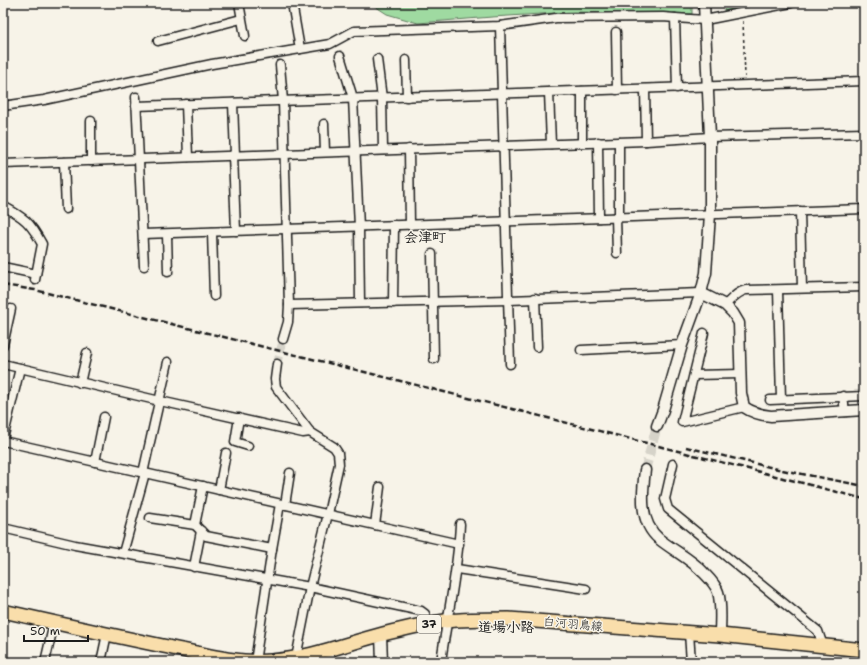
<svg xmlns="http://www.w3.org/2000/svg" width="867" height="665" viewBox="0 0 867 665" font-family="'Shantell Sans','Klee One',sans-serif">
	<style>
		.green { fill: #9fdaa1; stroke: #5e7b5e }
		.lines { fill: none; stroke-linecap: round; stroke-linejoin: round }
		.minor-tunnel { stroke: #d6d3c9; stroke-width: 8; stroke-dasharray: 8 4; stroke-linecap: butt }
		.tertiary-tunnel { stroke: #d6d3c9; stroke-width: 10; stroke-dasharray: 10 5; stroke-linecap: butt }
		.minor-casing { stroke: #1c1c1c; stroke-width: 11 }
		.tertiary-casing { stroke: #1c1c1c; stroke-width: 13 }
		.primary-casing { stroke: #1c1c1c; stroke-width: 16 }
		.path { stroke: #1c1c1c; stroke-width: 1.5; stroke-dasharray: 3 3; stroke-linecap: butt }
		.minor { stroke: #f7f3e8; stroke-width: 8 }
		.tertiary { stroke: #f7f3e8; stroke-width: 10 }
		.primary { stroke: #f9deab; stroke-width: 13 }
		.rail { stroke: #1c1c1c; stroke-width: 2.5; stroke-dasharray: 6 3; stroke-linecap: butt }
		.labels { text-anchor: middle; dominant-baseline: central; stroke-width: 3; stroke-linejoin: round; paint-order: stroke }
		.shield { fill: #f7f3e8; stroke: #5e5c59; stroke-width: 1 }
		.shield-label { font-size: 11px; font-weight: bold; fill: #1c1c1c }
		.street-label { font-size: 12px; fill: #1c1c1c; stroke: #f7f3e8 }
		.quarter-label { font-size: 14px; font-weight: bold; fill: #1c1c1c; stroke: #f7f3e8 }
	</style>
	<rect width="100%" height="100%" fill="#f7f3e8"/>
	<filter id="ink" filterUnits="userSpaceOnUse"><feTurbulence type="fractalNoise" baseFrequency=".025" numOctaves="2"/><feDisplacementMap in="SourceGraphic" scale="8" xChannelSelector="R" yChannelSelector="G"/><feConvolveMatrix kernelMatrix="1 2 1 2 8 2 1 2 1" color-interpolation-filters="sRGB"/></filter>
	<g filter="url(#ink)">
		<g class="green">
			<polygon points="370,3 692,3 692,14 573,12 492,17 418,23 387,14"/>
			<polygon points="724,3 760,3 724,11"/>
		</g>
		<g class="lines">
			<polyline class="minor-tunnel" points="277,364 283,339"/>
			<polyline class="tertiary-tunnel" points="645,470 657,426"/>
			<defs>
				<g id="minor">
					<polyline points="239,3 245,36"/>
					<polyline points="292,3 300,49"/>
					<polyline points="675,18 705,20 791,3"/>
					<polyline points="500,26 510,364"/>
					<polyline points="616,32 617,90"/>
					<polyline points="158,41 241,19"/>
					<polyline points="340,56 353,98 359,227 360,303"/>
					<polyline points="377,59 382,98 383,150"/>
					<polyline points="406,60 407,97"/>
					<polyline points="280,65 283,101 289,305 288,322 283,339"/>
					<polyline points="645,89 646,141"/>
					<polyline points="549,92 551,144"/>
					<polyline points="136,97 144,266"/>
					<polyline points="233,103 235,155"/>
					<polyline points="186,104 188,157"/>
					<polyline points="3,106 44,100 212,64 330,44 354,31 500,26 556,18 663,17 675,18 677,88"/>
					<polyline points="136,106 864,81"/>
					<polyline points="91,121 91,161"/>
					<polyline points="324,124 325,152"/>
					<polyline points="598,142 599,218"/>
					<polyline points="582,143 582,91"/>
					<polyline points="409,149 410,225"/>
					<polyline points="233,155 236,231"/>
					<polyline points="64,162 66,209"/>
					<polyline points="3,164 646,141 710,137 864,133"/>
					<path d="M3 206C25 218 30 222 42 244L35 280"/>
					<polyline points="800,211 802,288"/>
					<polyline points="616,217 617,253"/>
					<polyline points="619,217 619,142"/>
					<polyline points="212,232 214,296"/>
					<polyline points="143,234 864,209"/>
					<polyline points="167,234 168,272"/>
					<polyline points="432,254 434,359"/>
					<polyline points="3,267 36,274"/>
					<polyline points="778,290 781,399"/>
					<polyline points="535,298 537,347"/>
					<polyline points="393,303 394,225"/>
					<polyline points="289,305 509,300 701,293"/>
					<path d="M725 305C732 299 737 292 746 290L864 287"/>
					<polyline points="704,333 682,422 744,407"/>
					<polyline points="3,345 11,309"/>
					<polyline points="581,350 682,345"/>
					<polyline points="3,364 160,401 303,433 310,432"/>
					<polyline points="277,364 275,379 276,387 310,432 334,447 338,453 339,464 328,514 310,587 296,658"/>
					<polyline points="694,375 741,374"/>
					<polyline points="80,383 87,353"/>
					<polyline points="843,396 845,412"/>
					<polyline points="770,400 864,396"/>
					<polyline points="239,418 235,442 248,446"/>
					<polyline points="3,439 20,368"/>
					<polyline points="3,441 459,544"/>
					<polyline points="95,462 104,417"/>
					<polyline points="673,464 665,499 668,509 818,631 823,646"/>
					<polyline points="143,473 168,362"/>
					<polyline points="219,490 226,453"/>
					<polyline points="285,505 290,473"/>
					<polyline points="150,518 195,525 206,536 272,549"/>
					<polyline points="195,525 203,486"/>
					<polyline points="375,525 380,487"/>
					<polyline points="3,528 75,545 310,587 421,611 425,614 429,624"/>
					<polyline points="123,553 145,473"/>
					<polyline points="194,567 201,531"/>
					<polyline points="457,569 586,589"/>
					<polyline points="689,633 691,662"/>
					<polyline points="326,651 333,662"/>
					<polyline points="45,662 54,623"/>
					<polyline points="101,662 107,634"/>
					<polyline points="255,662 272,549 280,504"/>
					<path d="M441 662C447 616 458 571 460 524"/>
				</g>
				<g id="tertiary">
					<path d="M701 293 725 305 733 313 739 323 741 393 744 407C753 413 760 415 771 416L864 410"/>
					<polyline points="657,426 663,410 682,345 701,293 706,273 710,214 710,137 704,3"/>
					<path d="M645 470C642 494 639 522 659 539 674 551 691 559 704 573 709 578 716 585 718 592 722 605 720 622 720 635"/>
					<polyline points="381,635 382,662"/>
				</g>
				<path id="primary" d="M3 611C56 623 110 635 163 646 198 653 235 664 271 661 310 658 345 644 383 634 403 629 424 624 445 621 466 619 487 619 509 619L720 635 864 650"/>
			</defs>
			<use href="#minor" class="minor-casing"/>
			<use href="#tertiary" class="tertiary-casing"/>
			<use href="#primary" class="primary-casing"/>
			<polyline class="path" points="743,21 745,77"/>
			<use href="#minor" class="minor"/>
			<use href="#tertiary" class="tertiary"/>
			<use href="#primary" class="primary"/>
			<g class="rail">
				<path d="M3 285 35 290C312 359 588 427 864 499"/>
				<polyline points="686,447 782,470 864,486"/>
			</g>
		</g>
	</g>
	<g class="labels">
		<rect class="shield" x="417" y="615" width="24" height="18" rx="3"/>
		<g class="shield-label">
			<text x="429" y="624">37</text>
		</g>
		<g class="street-label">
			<text transform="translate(573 624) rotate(5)">白河羽鳥線</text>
		</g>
		<g class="quarter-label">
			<text x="425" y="237">会津町</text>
			<text x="506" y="627">道場小路</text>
		</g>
	</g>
	<rect width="867" height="665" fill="none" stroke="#f7f3e8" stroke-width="16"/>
	<rect x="8" y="8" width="851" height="649" fill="none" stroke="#1c1c1c" stroke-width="1.5" filter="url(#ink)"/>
	<path d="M24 635v6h64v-6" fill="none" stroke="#1c1c1c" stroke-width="2"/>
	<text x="30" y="635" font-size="12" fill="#1c1c1c" stroke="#f7f3e8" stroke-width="3" paint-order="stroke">50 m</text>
</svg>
